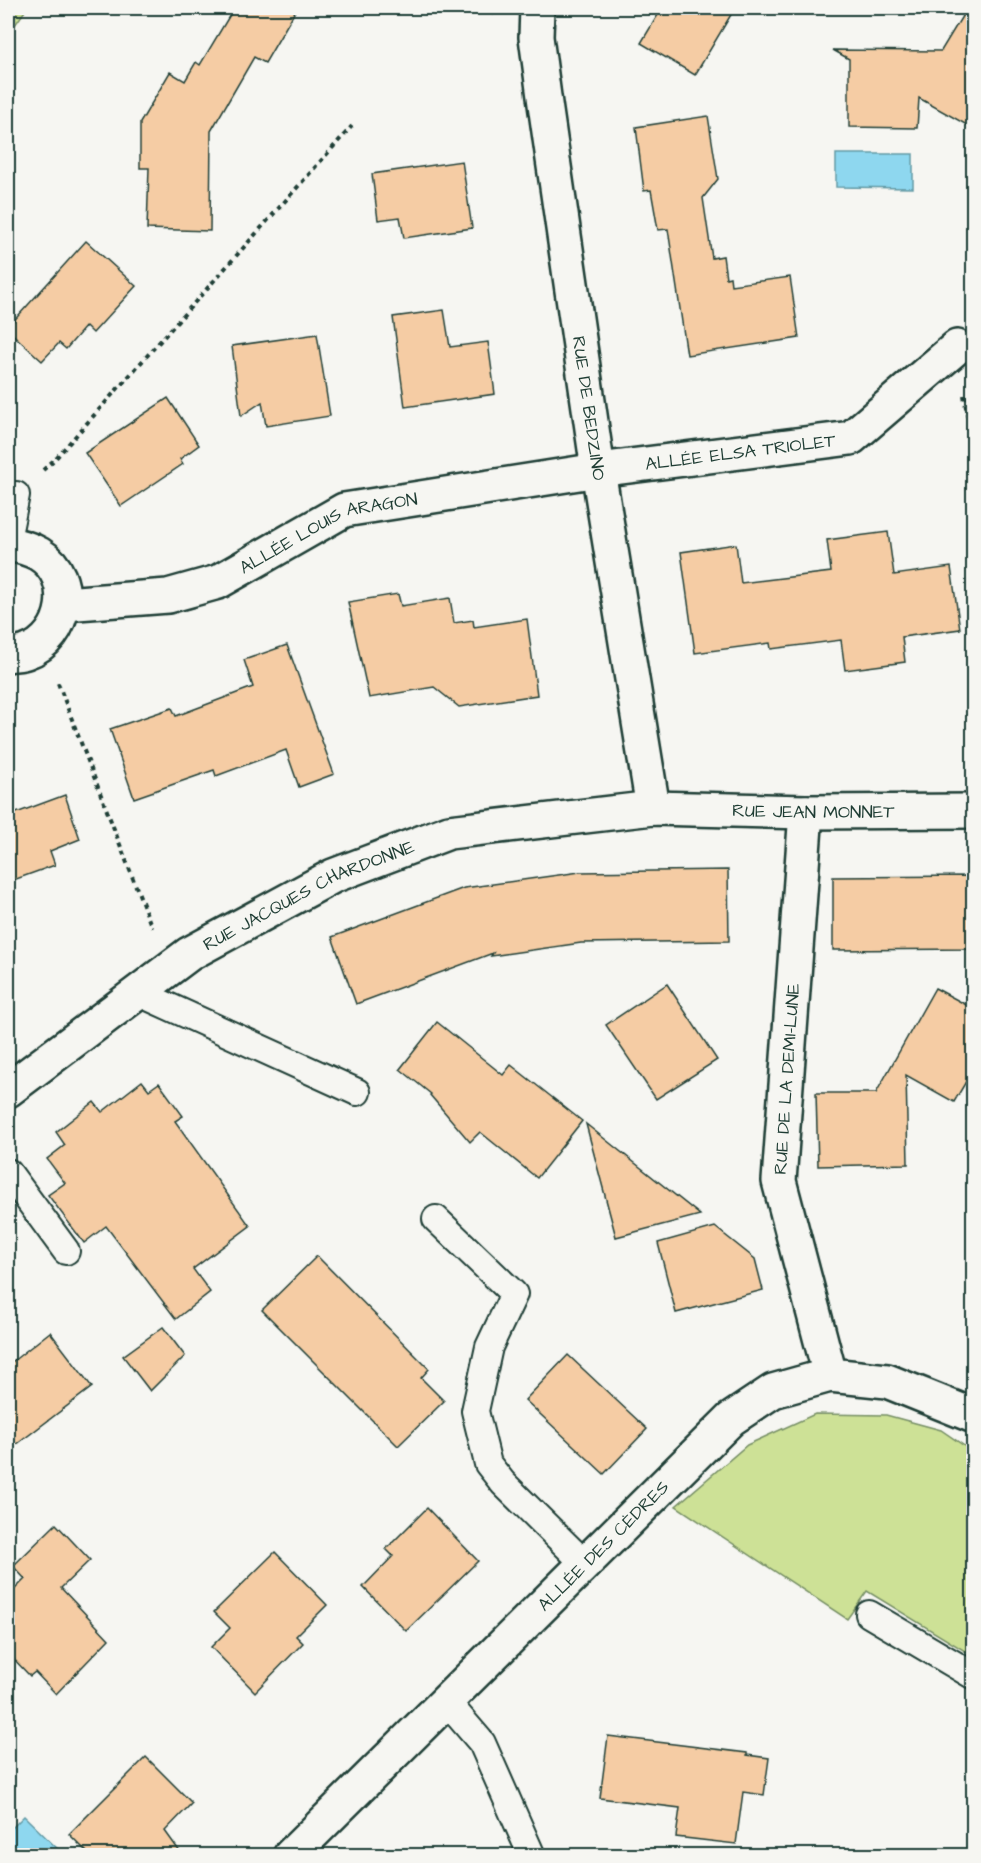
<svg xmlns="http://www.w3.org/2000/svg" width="981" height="1863" viewBox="0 0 981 1863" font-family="'Architects Daughter',sans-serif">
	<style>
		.green { fill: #cde196; stroke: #768f65; stroke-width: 1.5 }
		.water { fill: #8ed7ef; stroke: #6299a4; stroke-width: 1.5 }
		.building { fill: #f5cca4; stroke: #1f3d34; stroke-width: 1.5 }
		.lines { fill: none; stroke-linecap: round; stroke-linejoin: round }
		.service-casing { stroke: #1f3d34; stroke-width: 30 }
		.minor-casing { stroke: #1f3d34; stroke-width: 38 }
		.path { stroke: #1f3d34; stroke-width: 4; stroke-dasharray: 4.5 4.5; stroke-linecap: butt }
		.service { stroke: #f6f6f2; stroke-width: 26 }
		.minor { stroke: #f6f6f2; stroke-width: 33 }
		.labels { text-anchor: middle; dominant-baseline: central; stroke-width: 6; stroke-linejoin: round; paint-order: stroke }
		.street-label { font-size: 18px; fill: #1f3d34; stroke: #f6f6f2 }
	</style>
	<rect width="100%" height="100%" fill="#f6f6f2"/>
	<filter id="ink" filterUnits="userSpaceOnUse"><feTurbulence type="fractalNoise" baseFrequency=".0167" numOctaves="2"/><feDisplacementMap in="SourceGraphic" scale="12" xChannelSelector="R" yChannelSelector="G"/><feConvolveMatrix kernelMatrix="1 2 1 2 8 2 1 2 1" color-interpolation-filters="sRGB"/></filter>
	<g filter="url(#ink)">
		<g class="green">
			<polygon points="8,8 27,8 8,35"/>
			<polygon points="815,1414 886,1415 941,1430 973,1452 973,1656 867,1591 847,1619 676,1506 747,1445"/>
		</g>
		<g class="water">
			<polygon points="836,154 913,154 913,188 836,187"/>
			<polygon points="24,1816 64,1855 17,1855 8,1846 8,1832"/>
		</g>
		<g class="building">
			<polygon points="234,8 297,8 265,63 254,57 211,131 210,231 147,229 149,168 140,168 140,123 170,72 185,81 196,62 200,65"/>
			<polygon points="662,8 735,8 695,75 641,43"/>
			<polygon points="967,8 974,8 974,129 919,98 917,128 849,127 849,59 833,50 941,51"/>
			<polygon points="708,116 718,179 703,198 712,258 723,256 726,278 730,277 731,285 790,277 799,338 687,355 668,229 658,230 651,190 644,191 636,127"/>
			<polygon points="462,161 472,228 404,238 400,217 378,220 372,174"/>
			<polygon points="86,241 136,286 93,333 86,326 66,349 59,343 42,361 8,330 8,327"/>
			<polygon points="444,310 450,347 488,342 495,394 405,407 393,317"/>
			<polygon points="317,334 330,416 266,426 262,402 241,416 232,346"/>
			<polygon points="168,398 199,445 180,459 183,464 121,506 85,453"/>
			<polygon points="888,532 894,575 951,567 960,629 902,637 905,662 845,670 841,640 771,649 770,643 695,653 681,552 736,544 741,583 831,572 827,540"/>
			<polygon points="398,594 401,606 450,598 454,623 473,620 474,627 527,619 537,695 459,707 434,687 369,698 348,602"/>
			<polygon points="287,645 334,774 299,787 286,750 216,776 214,770 134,798 110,729 172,708 176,716 253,687 244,660"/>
			<polygon points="65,795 80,839 50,851 55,865 8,882 8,816"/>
			<polygon points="728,870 729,941 581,943 491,956 493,953 356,1004 332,937 464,888 580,872"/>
			<polygon points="974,876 974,949 833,950 833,877"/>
			<polygon points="667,984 717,1060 656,1099 606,1025"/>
			<polygon points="935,988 974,1009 974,1068 954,1102 906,1075 908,1164 818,1166 816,1093 876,1093"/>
			<polygon points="437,1022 503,1075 511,1065 582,1121 537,1178 480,1132 470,1142 430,1095 431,1094 400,1069"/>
			<polygon points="142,1081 149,1090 159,1083 183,1116 175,1121 250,1226 193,1269 210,1292 176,1319 106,1226 84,1243 48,1195 65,1183 47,1159 65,1145 56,1132 94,1102 102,1112"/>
			<polygon points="586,1124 700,1215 616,1237"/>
			<polygon points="715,1227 755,1259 763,1290 676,1313 658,1243"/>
			<polygon points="317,1256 429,1369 421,1378 444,1401 398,1446 262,1310"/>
			<polygon points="163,1327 185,1356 150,1391 123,1356"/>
			<polygon points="50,1332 92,1387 8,1451 8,1365"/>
			<polygon points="568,1355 647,1429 604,1474 525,1400"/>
			<polygon points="427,1508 478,1561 406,1631 363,1587 393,1556 386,1549"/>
			<polygon points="56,1524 90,1560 61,1588 109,1639 56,1694 35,1672 30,1676 8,1653 8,1596 25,1579 13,1566"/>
			<polygon points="275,1552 327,1605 296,1636 303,1643 255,1692 211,1647 230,1628 214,1612"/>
			<polygon points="608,1736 747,1753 747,1755 769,1758 764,1795 743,1792 736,1844 676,1837 680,1808 600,1798"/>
			<polygon points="146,1757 192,1803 165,1831 183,1856 91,1856 69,1834"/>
		</g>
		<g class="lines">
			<defs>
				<g id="service">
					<polyline points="8,535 16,495"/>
					<polyline points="137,992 357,1092"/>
					<polyline points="8,1172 66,1251"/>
					<polyline points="436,1219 514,1294 489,1347 475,1411 488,1464 503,1483 585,1564"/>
					<polyline points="869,1614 974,1676"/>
					<polyline points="446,1701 482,1743 532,1856"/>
				</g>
				<g id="minor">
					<path id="s1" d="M537 8 536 37 545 104 598 470 653 808"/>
					<path d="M8 544C19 546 29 548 39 554 77 577 67 638 26 652 21 654 13 654 8 655"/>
					<path id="s2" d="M64 604 168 596 218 582 344 510 598 470 851 438 957 347"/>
					<polyline points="806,812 779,1181 830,1375"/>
					<path id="s3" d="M8 1090 189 954 333 876 449 832 653 808 806 812 974 811"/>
					<path id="s4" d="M290 1856 731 1419 773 1391 830 1375 887 1381 974 1416"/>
				</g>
			</defs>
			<use href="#service" class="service-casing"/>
			<use href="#minor" class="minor-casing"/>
			<g class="path">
				<polyline points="482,8 494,14"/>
				<polyline points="964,395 974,457"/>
				<polyline points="43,470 55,459 352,126"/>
				<polyline points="58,683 152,928"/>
			</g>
			<use href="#service" class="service"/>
			<use href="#minor" class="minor"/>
		</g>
	</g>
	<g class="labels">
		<g class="street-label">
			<text stroke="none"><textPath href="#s1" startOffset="404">RUE DE BEDZINO</textPath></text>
			<text stroke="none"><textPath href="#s2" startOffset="702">ALLÉE ELSA TRIOLET</textPath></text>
			<text stroke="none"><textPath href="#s2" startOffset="279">ALLÉE LOUIS ARAGON</textPath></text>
			<text stroke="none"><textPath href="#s3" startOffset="880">RUE JEAN MONNET</textPath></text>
			<text stroke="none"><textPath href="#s3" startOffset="360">RUE JACQUES CHARDONNE</textPath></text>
			<text transform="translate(787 1079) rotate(-86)">RUE DE LA DEMI-LUNE</text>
			<text stroke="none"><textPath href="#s4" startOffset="441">ALLÉE DES CÈDRES</textPath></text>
		</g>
	</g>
	<rect width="981" height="1863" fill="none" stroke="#f6f6f2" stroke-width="30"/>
	<rect x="15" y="15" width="951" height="1833" fill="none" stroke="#1f3d34" stroke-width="2" filter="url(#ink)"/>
</svg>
